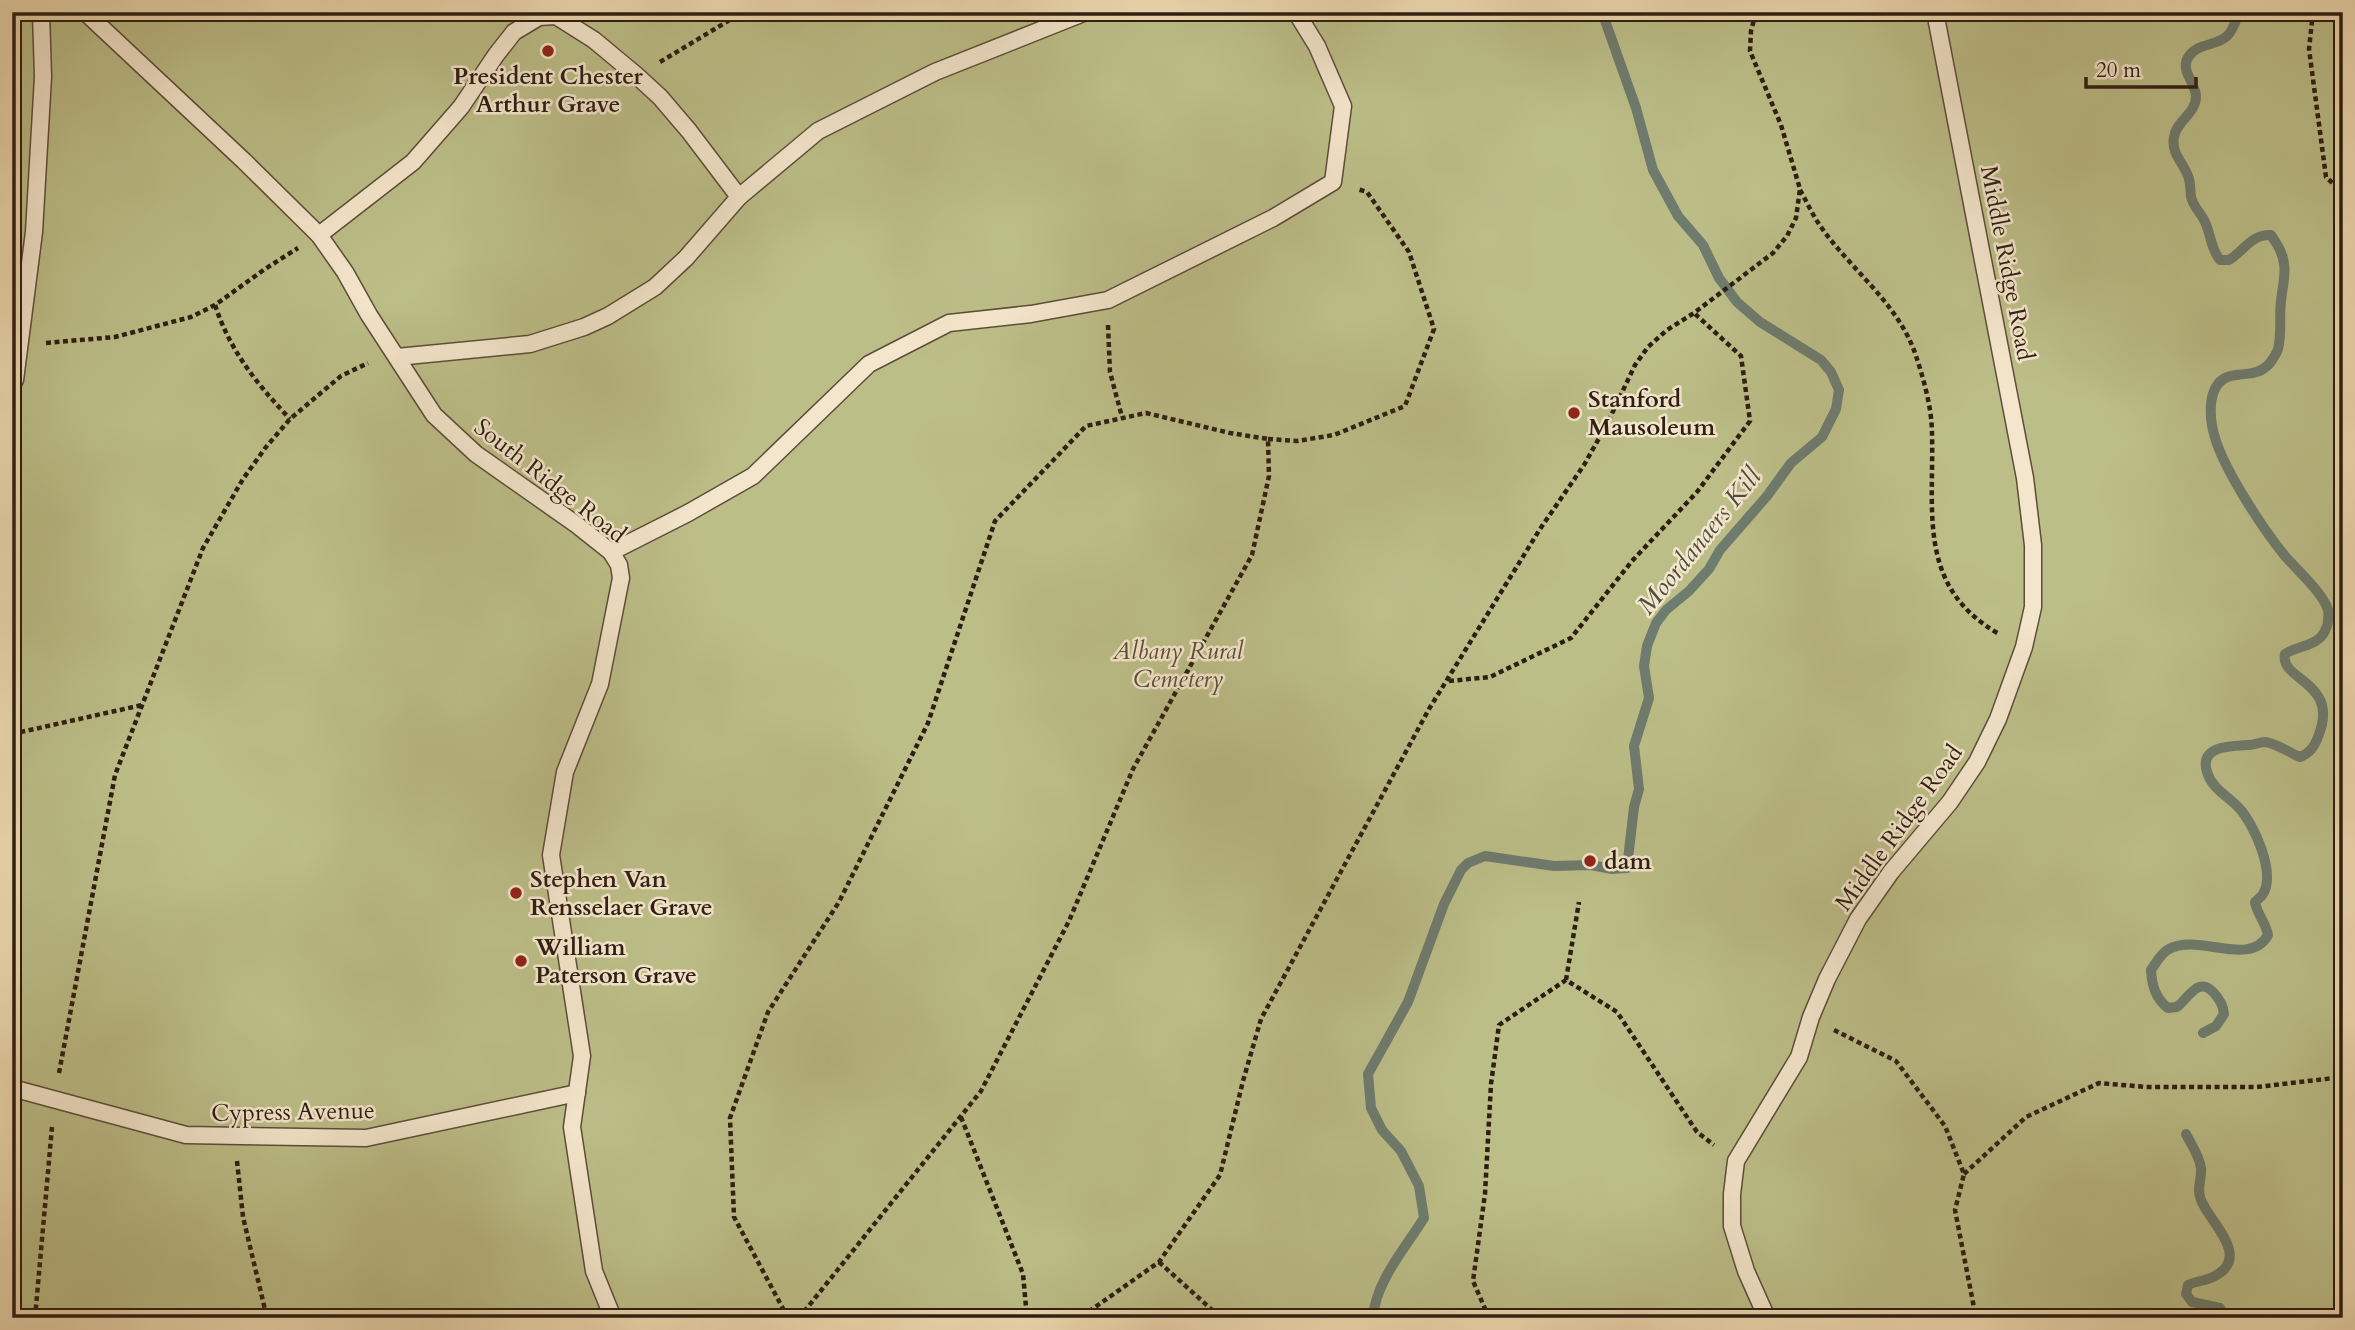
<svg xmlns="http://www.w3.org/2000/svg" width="2355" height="1330" viewBox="0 0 2355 1330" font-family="Cardo,serif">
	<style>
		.green { fill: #bcbe88; stroke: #746e4e; stroke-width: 2 }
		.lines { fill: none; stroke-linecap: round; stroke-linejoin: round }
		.stream { stroke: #6e7c6f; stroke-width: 10 }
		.service-casing { stroke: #5d4d3a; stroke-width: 19 }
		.path { stroke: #2d1e13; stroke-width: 4.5; stroke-dasharray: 5 3.5; stroke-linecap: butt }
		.service { stroke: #f4e6cc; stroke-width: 16 }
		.poi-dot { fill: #8f2418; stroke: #f4e6cc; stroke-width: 2.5 }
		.labels { text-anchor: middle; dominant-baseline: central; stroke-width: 5; stroke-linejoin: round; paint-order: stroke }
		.poi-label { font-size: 24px; font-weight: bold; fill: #2d1e13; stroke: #f4e6cc; text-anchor: start }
		.street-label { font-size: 24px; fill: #2d1e13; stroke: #f4e6cc }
		.park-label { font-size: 24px; font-style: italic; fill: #584e36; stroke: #f4e6cc }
		.water-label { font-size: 26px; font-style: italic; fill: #4d4d41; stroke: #f4e6cc }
	</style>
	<rect width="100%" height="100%" fill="#eed9b0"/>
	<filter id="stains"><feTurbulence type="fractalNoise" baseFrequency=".00286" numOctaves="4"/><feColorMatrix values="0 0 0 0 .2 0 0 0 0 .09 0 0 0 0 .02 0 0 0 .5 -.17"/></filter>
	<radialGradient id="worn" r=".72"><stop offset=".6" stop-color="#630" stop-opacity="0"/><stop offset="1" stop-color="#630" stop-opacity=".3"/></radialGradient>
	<rect class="green" x="12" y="12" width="2331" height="1306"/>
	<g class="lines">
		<g class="stream">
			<path d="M2203 1033 2216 1026 2224 1014C2223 1005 2220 1000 2214 993 2199 976 2190 996 2177 1007L2168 1008C2155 998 2152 985 2151 970 2156 963 2161 953 2169 949 2199 933 2250 968 2268 935 2266 923 2257 914 2255 902 2258 899 2261 897 2263 894 2276 873 2254 824 2239 808 2228 796 2212 789 2207 772 2199 745 2232 746 2249 745 2254 745 2260 742 2265 742 2276 743 2290 753 2300 757 2310 753 2314 747 2318 737 2341 681 2279 681 2285 654 2298 645 2317 647 2325 631 2328 625 2329 617 2328 610 2323 593 2297 570 2285 556 2263 529 2227 474 2216 441 2209 420 2204 378 2236 375 2250 373 2259 375 2270 363 2272 360 2277 353 2278 349 2282 335 2279 316 2281 301 2282 289 2286 276 2284 264 2283 253 2277 244 2271 235 2251 234 2244 251 2229 260H2220C2210 248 2211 233 2204 220 2200 212 2193 206 2191 197 2190 190 2191 183 2188 176 2183 162 2171 154 2174 137 2176 121 2196 114 2196 96 2195 81 2179 70 2189 56 2198 43 2217 46 2227 36 2233 31 2236 20 2239 12"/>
			<path d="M2186 1134C2191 1144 2200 1157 2201 1168 2202 1180 2196 1188 2201 1200 2210 1223 2253 1258 2213 1277 2205 1281 2196 1281 2188 1285L2186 1294 2192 1302 2220 1308 2226 1318"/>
			<path d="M1373 1318C1375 1282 1406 1247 1424 1218L1419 1186 1401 1151 1382 1130 1371 1108 1368 1074 1408 1002 1444 904 1461 870 1468 863 1485 856 1554 866 1591 865 1612 869 1627 868 1634 807 1639 789 1634 746 1649 698 1644 666 1647 646 1656 623 1666 610 1689 591 1709 569 1720 550 1767 496 1791 463 1822 437 1836 409 1839 390 1831 372 1821 360 1760 322 1737 302 1719 278 1703 245 1678 216 1653 170 1636 108 1602 12"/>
		</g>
		<defs>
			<g id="service">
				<polyline points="85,12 244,161 319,235 345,272 369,315 434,415 476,454 577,525 611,552 619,565 621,578 600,684 565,772 551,855 582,1056 572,1127 594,1271 613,1318"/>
				<polyline points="739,197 818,131 935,72 1086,12"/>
				<polyline points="319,235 413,162 461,107 496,55 514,32 539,17 556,16 594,40 636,75 660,97 689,131 739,197 686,258 655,287 608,316 584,327 530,344 397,357"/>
				<polyline points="12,384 15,380 34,232 43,77 41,12"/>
				<polyline points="611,552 688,513 753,476 869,364 949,323 1031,314 1108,300 1273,218 1333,182 1343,106 1317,46 1296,12"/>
				<polyline points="12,1088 186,1135 366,1138 577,1093"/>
				<polyline points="1767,1318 1746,1271 1732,1226 1732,1194 1736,1161 1799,1057 1811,1017 1827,979 1858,919 1891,872 1950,802 1977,762 1998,719 2024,647 2033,607 2033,545 2025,478 1935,12"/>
			</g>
		</defs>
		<use href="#service" class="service-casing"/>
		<g class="path">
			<polyline points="2313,12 2309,49 2326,177 2343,193"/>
			<polyline points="660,62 743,12"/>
			<path d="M1800 190C1807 202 1813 216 1821 227 1852 271 1899 304 1916 356 1924 380 1932 409 1932 434 1934 514 1917 587 1999 634"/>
			<path d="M215 305C230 351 257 384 290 419"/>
			<polyline points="1108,325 1110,372 1122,417"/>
			<polyline points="46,343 115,337 191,317 215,305 265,269 298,248"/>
			<polyline points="1268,439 1297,441 1334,435 1405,406 1434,329 1409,252 1367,192 1357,189"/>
			<polyline points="1449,681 1490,677 1571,638 1632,561 1697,492 1750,421 1741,356 1694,313"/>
			<polyline points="12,734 142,705"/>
			<polyline points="1566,980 1579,902"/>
			<polyline points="1834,1030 1896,1061 1945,1126 1964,1174 1955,1210 1976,1318"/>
			<polyline points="59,1073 115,775 203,548 243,479 266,447 290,419 341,376 368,363"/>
			<polyline points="961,1117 1023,1274 1027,1318"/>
			<polyline points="237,1161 243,1217 267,1318"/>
			<polyline points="1964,1174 2026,1117 2099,1083 2146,1087 2257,1087 2343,1077"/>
			<polyline points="1159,1262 1221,1318"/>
			<polyline points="35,1318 52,1127"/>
			<polyline points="788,1318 734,1217 730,1118 768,1012 839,902 928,723 995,521 1086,426 1146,413 1230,433 1268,439 1269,476 1252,555 1133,769 1069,921 981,1091 799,1318"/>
			<polyline points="1073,1318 1091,1310 1159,1262 1220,1175 1243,1081 1261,1019 1429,709 1540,529 1584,465 1607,424 1635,365 1648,347 1667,330 1694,313 1773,253 1787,236 1796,218 1800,189 1781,125 1750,51 1751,31 1756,12"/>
			<polyline points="1489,1318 1473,1281 1485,1194 1491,1084 1499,1025 1566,980 1617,1012 1697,1132 1714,1145"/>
		</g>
		<use href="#service" class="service"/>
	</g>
	<g class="poi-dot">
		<circle cx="548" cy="51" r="7"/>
		<circle cx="1574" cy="413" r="7"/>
		<circle cx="1590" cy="861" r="7"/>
		<circle cx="516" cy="893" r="7"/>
		<circle cx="521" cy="961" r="7"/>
	</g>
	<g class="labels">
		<g class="poi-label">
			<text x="548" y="76" text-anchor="middle">President Chester<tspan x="548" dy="28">Arthur Grave</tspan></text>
			<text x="1588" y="399">Stanford<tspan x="1588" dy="28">Mausoleum</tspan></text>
			<text x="1604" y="861">dam</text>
			<text x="530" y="879">Stephen Van<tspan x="530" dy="28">Rensselaer Grave</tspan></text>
			<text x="535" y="947">William<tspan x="535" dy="28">Paterson Grave</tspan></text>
		</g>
		<g class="street-label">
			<text transform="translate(2007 263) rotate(79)">Middle Ridge Road</text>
			<text transform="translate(550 481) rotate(38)">South Ridge Road</text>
			<text transform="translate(1899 828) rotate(-54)">Middle Ridge Road</text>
			<text transform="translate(293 1112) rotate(-1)">Cypress Avenue</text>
		</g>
		<g class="park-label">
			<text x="1178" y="651">Albany Rural<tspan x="1178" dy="28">Cemetery</tspan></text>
		</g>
		<g class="water-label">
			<text transform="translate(1699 541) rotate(-51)">Moordanaers Kill</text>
		</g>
	</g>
	<rect width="2355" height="1330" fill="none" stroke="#eed9b0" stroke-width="42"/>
	<rect x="14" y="14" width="2327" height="1302" fill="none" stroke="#2d1e13" stroke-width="3.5"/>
	<rect x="21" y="21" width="2313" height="1288" fill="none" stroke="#2d1e13" stroke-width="2"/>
	<path d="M2086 77v10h110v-10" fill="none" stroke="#2d1e13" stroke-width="3.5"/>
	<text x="2096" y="77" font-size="21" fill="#2d1e13" stroke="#f4e6cc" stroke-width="5" paint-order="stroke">20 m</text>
	<rect width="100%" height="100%" filter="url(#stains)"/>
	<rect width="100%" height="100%" fill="url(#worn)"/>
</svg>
